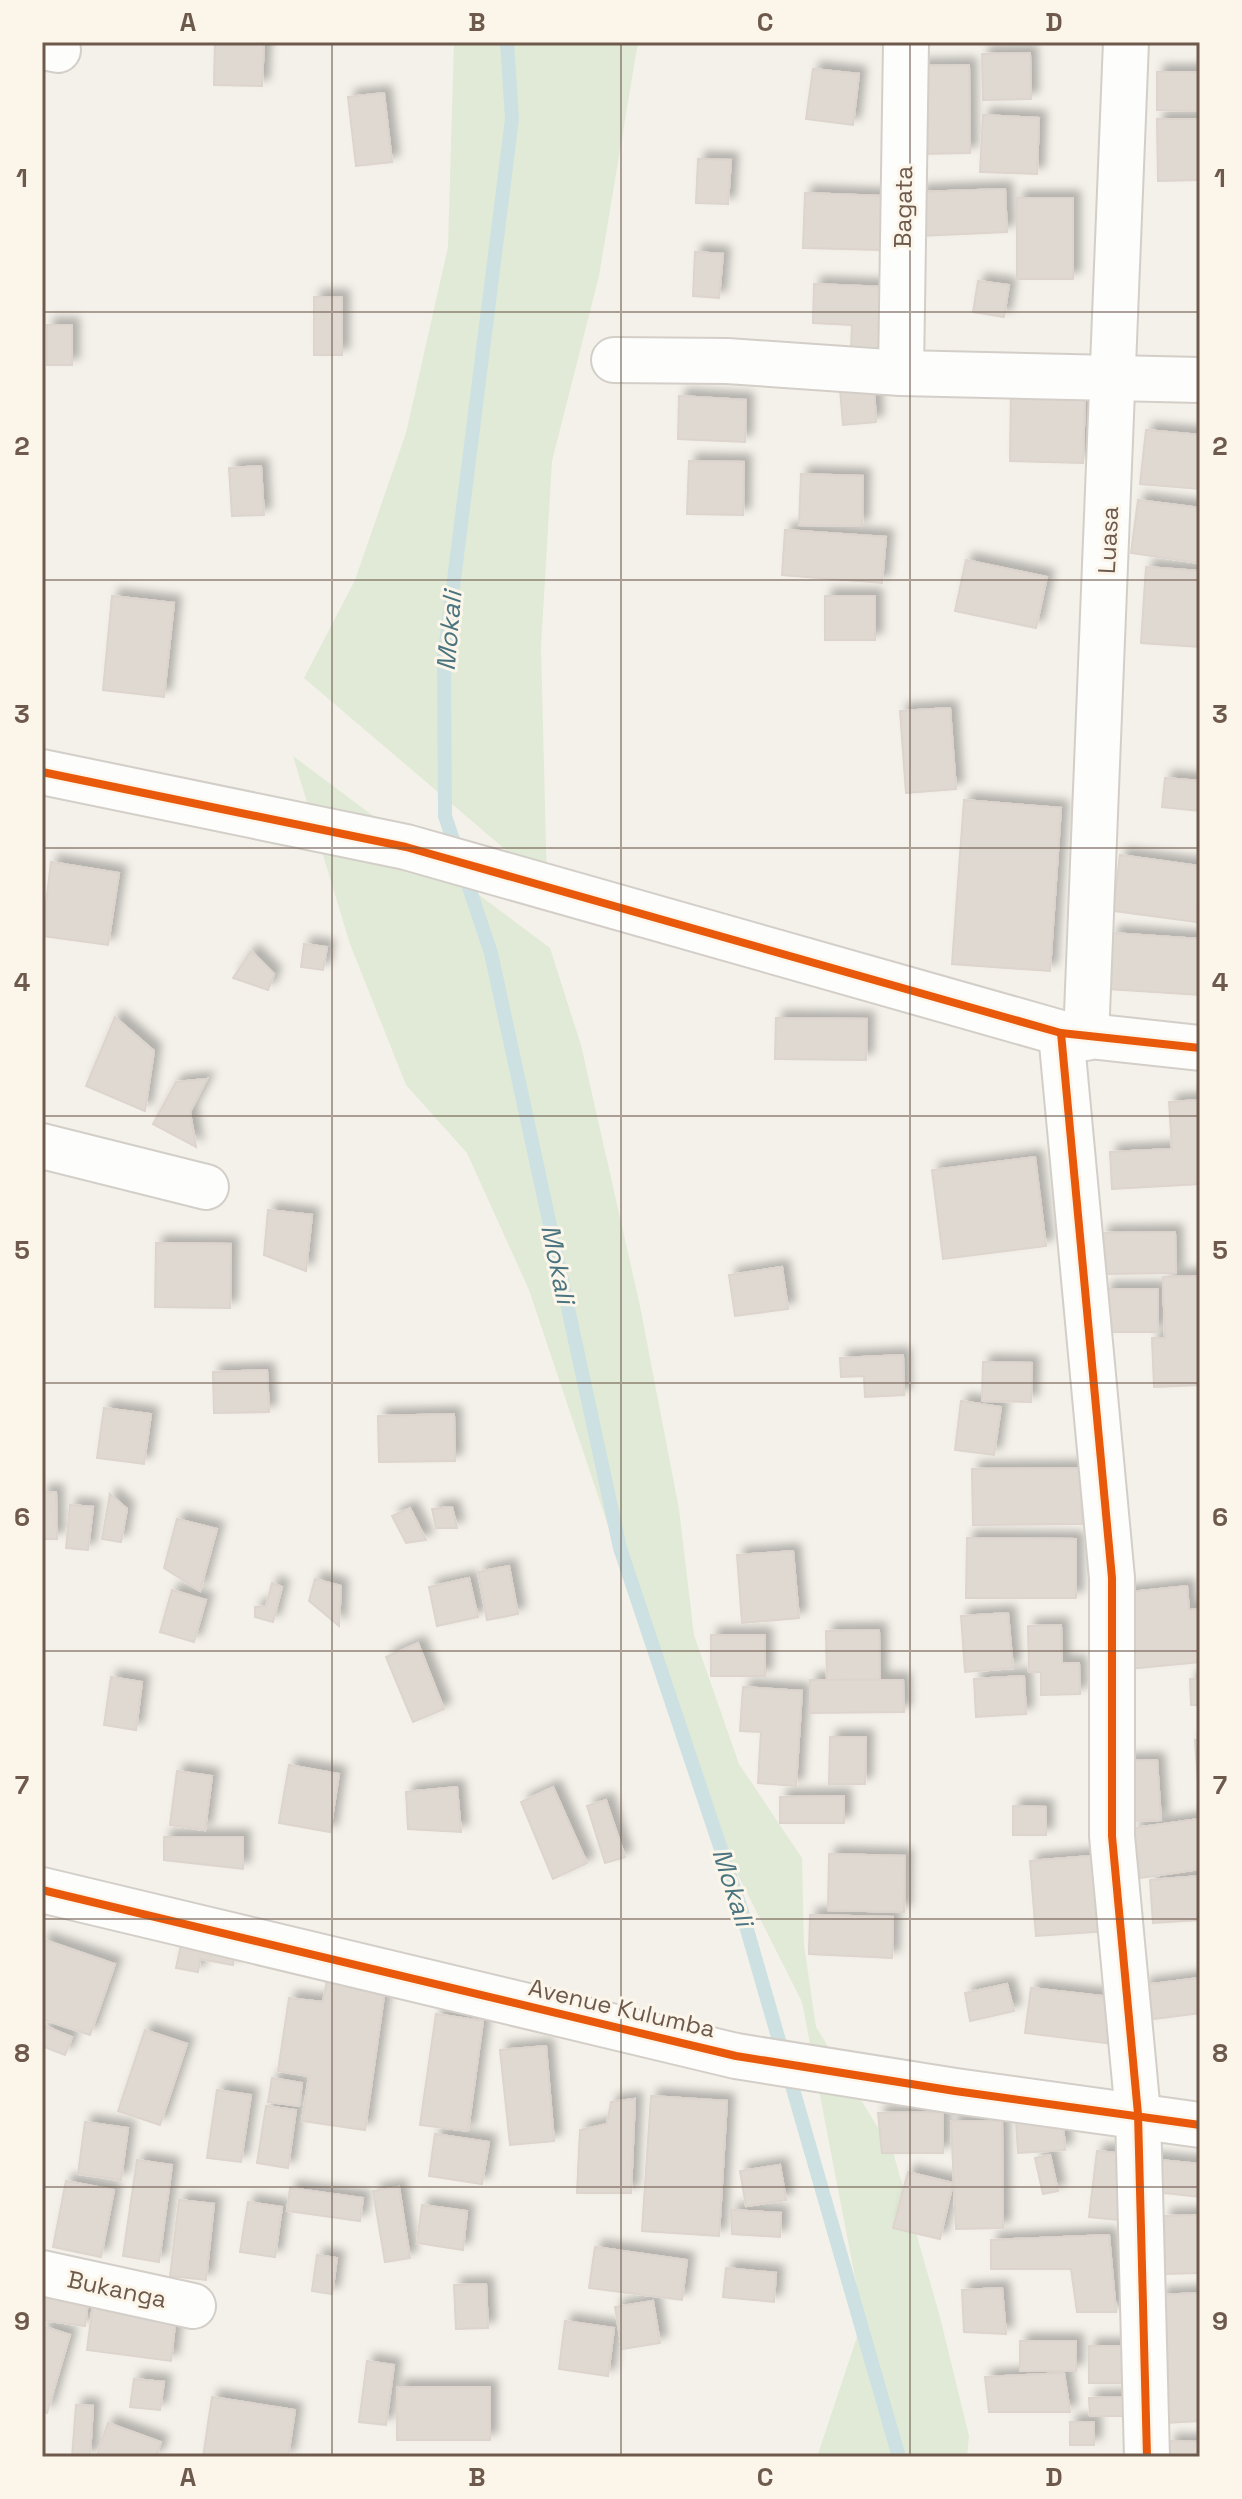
<svg xmlns="http://www.w3.org/2000/svg" width="1242" height="2499" viewBox="0 0 1242 2499" font-family="'Space Grotesk',sans-serif">
	<style>
		.green { fill: #e1ead6 }
		.lines { fill: none; stroke-linecap: round; stroke-linejoin: round }
		.stream { stroke: #cde1e3; stroke-width: 14 }
		.building { fill: #e0d9d2; stroke: #dcd4cd; stroke-width: 2; filter: url(#shadow) }
		.minor-casing { stroke: #d3cec8; stroke-width: 48 }
		.minor { stroke: #fdfdfc; stroke-width: 44 }
		.cycleway-casing { stroke: #fcf6ea; stroke-width: 13 }
		.cycleway { stroke: #e8590c; stroke-width: 8 }
		.grid { fill: none; stroke: #6e5a4d; stroke-width: 2; stroke-opacity: 0.55 }
		.labels { text-anchor: middle; dominant-baseline: central; stroke-width: 6; stroke-linejoin: round; paint-order: stroke }
		.street-label { font-size: 24px; fill: #6e5a4d; stroke: #fcf6ea }
		.water-label { font-size: 26px; font-style: italic; fill: #4a7480; stroke: #fcf6ea }
		.neatline { fill: none; stroke: #6e5a4d; stroke-width: 3 }
		.grid-label { font-size: 26px; text-anchor: middle; font-weight: bold; fill: #6e5a4d }
	</style>
	<defs>
		<filter id="shadow"><feDropShadow dx="7" dy="-7" stdDeviation="4" flood-color="#0004"/></filter>
	</defs>
	<rect width="100%" height="100%" fill="#f4f1ea"/>
	<g class="green">
		<polygon points="454,42 638,42 599,276 552,461 541,647 547,885 304,678 355,580 406,433 448,247"/>
		<polygon points="293,756 550,948 581,1045 640,1306 679,1509 694,1635 739,1764 802,1858 804,1945 816,2027 893,2152 940,2317 969,2436 967,2457 817,2457 863,2319 802,2002 736,1871 639,1618 529,1290 467,1153 406,1085 350,944"/>
	</g>
	<g class="lines">
		<polyline class="stream" points="507,42 512,119 444,659 445,816 491,953 620,1548 742,1912 899,2457"/>
	</g>
	<g class="building">
		<polygon points="215,42 264,42 262,86 214,85"/>
		<polygon points="1030,53 1031,99 983,100 982,54"/>
		<polygon points="969,65 970,153 919,154 918,66"/>
		<polygon points="813,69 859,74 853,125 806,119"/>
		<polygon points="1157,72 1200,72 1200,111 1157,110"/>
		<polygon points="384,93 392,162 356,166 348,97"/>
		<polygon points="983,115 1039,118 1037,174 980,172"/>
		<polygon points="1157,119 1200,119 1200,180 1158,181"/>
		<polygon points="698,159 731,160 728,204 696,203"/>
		<polygon points="1005,189 1007,232 920,236 918,192"/>
		<polygon points="805,193 883,196 882,250 803,248"/>
		<rect x="1017" y="198" width="56" height="81"/>
		<polygon points="695,252 723,254 719,298 693,296"/>
		<polygon points="978,281 1009,285 1004,317 973,312"/>
		<polygon points="814,284 886,287 883,351 851,349 852,325 813,323"/>
		<rect x="314" y="297" width="28" height="58"/>
		<rect x="47" y="325" width="25" height="40"/>
		<polygon points="874,386 876,422 843,425 840,389"/>
		<polygon points="1011,390 1085,392 1083,463 1010,461"/>
		<polygon points="679,396 746,400 745,442 678,439"/>
		<polygon points="1146,430 1200,435 1200,489 1140,484"/>
		<polygon points="689,461 744,462 743,515 687,514"/>
		<polygon points="261,466 264,515 232,516 229,468"/>
		<polygon points="801,474 863,476 862,526 799,525"/>
		<polygon points="1138,500 1200,508 1200,563 1131,553"/>
		<polygon points="785,530 886,537 882,583 782,575"/>
		<polygon points="966,560 1047,577 1036,628 955,611"/>
		<polygon points="1146,567 1200,571 1200,647 1141,643"/>
		<polygon points="112,596 174,603 164,697 103,690"/>
		<rect x="825" y="596" width="50" height="44"/>
		<polygon points="950,708 956,789 906,793 900,711"/>
		<polygon points="1165,778 1200,781 1200,811 1162,807"/>
		<polygon points="964,800 1061,808 1050,971 952,964"/>
		<polygon points="1120,855 1200,866 1197,922 1113,911"/>
		<polygon points="51,862 119,873 108,945 42,936"/>
		<polygon points="1112,933 1200,939 1200,995 1108,989"/>
		<polygon points="304,944 327,947 323,970 301,967"/>
		<polygon points="251,951 274,974 268,990 233,978"/>
		<polygon points="115,1017 154,1051 145,1111 86,1086"/>
		<polygon points="776,1018 867,1019 866,1060 775,1059"/>
		<polygon points="207,1079 190,1112 196,1147 153,1124 176,1082"/>
		<polygon points="1200,1100 1200,1184 1112,1189 1110,1152 1172,1149 1169,1102"/>
		<polygon points="1035,1157 1046,1246 943,1259 932,1170"/>
		<polygon points="268,1210 312,1215 306,1271 264,1255"/>
		<polygon points="1175,1232 1176,1273 1103,1274 1102,1233"/>
		<polygon points="156,1243 231,1244 230,1308 155,1307"/>
		<polygon points="782,1267 788,1309 735,1316 729,1275"/>
		<polygon points="1200,1276 1200,1385 1154,1387 1152,1338 1165,1338 1163,1277"/>
		<rect x="1105" y="1289" width="53" height="43"/>
		<polygon points="903,1355 904,1395 865,1397 864,1376 841,1377 840,1358"/>
		<polygon points="983,1362 1032,1363 1031,1402 982,1401"/>
		<polygon points="267,1370 269,1412 214,1413 213,1372"/>
		<polygon points="961,1401 1001,1407 994,1455 955,1450"/>
		<polygon points="104,1408 151,1414 144,1464 97,1458"/>
		<polygon points="454,1414 455,1461 379,1462 378,1416"/>
		<polygon points="1081,1468 1082,1524 973,1525 972,1469"/>
		<polygon points="42,1492 56,1492 57,1539 42,1539"/>
		<polygon points="110,1494 127,1509 121,1542 102,1539"/>
		<polygon points="70,1505 93,1507 88,1550 66,1548"/>
		<polygon points="452,1507 457,1528 436,1528 432,1509"/>
		<polygon points="410,1508 426,1540 406,1543 392,1516"/>
		<polygon points="177,1519 217,1529 200,1591 164,1568"/>
		<polygon points="967,1538 1076,1539 1076,1598 966,1598"/>
		<polygon points="793,1551 799,1618 742,1623 737,1555"/>
		<polygon points="509,1566 518,1614 487,1620 478,1572"/>
		<polygon points="469,1578 478,1617 437,1626 429,1587"/>
		<polygon points="315,1579 341,1586 339,1626 309,1601"/>
		<polygon points="272,1583 282,1587 273,1622 255,1617 255,1607 266,1606"/>
		<polygon points="1187,1586 1189,1610 1200,1609 1200,1662 1129,1669 1121,1593"/>
		<polygon points="172,1590 206,1600 194,1642 160,1632"/>
		<polygon points="1008,1613 1013,1668 965,1672 961,1616"/>
		<polygon points="1061,1625 1062,1663 1079,1663 1080,1694 1041,1695 1041,1672 1029,1672 1028,1626"/>
		<polygon points="879,1630 880,1679 827,1680 826,1631"/>
		<rect x="711" y="1635" width="54" height="41"/>
		<polygon points="418,1643 444,1709 413,1722 386,1657"/>
		<polygon points="1024,1676 1026,1714 976,1717 974,1679"/>
		<polygon points="111,1677 142,1682 136,1730 104,1725"/>
		<polygon points="1190,1679 1200,1679 1200,1705 1191,1705"/>
		<polygon points="810,1680 903,1680 904,1712 810,1713"/>
		<polygon points="743,1687 802,1691 796,1786 758,1783 761,1732 740,1731"/>
		<polygon points="830,1737 866,1737 865,1784 829,1784"/>
		<polygon points="1195,1740 1200,1740 1200,1798 1199,1798"/>
		<polygon points="1157,1760 1161,1820 1125,1821 1123,1761"/>
		<polygon points="289,1765 339,1774 330,1832 279,1823"/>
		<polygon points="177,1771 212,1776 205,1830 170,1825"/>
		<polygon points="457,1787 461,1832 408,1829 406,1792"/>
		<polygon points="553,1787 587,1863 553,1879 521,1802"/>
		<polygon points="844,1796 844,1823 780,1823 780,1797"/>
		<polygon points="606,1800 625,1857 605,1863 587,1806"/>
		<polygon points="1013,1806 1046,1807 1046,1835 1013,1835"/>
		<polygon points="1200,1819 1200,1869 1140,1878 1133,1828"/>
		<polygon points="164,1837 243,1837 243,1869 164,1860"/>
		<polygon points="829,1854 905,1856 904,1912 828,1910"/>
		<polygon points="1102,1855 1108,1931 1036,1936 1030,1861"/>
		<polygon points="1200,1876 1200,1920 1153,1923 1150,1880"/>
		<polygon points="810,1915 893,1917 892,1958 809,1954"/>
		<polygon points="183,1936 236,1946 233,1965 200,1959 198,1972 176,1968"/>
		<polygon points="42,1939 115,1964 90,2035 42,2019"/>
		<polygon points="1200,1978 1200,2013 1147,2020 1143,1985"/>
		<polygon points="327,1980 385,1989 365,2130 302,2121 309,2076 278,2071 289,1998 323,2002"/>
		<polygon points="1007,1984 1014,2011 970,2021 965,1993"/>
		<polygon points="1031,1988 1119,1998 1113,2044 1025,2033"/>
		<polygon points="436,2014 483,2021 468,2131 420,2125"/>
		<polygon points="42,2025 72,2037 65,2055 42,2046"/>
		<polygon points="145,2030 187,2044 160,2125 118,2111"/>
		<polygon points="546,2046 554,2141 510,2145 500,2050"/>
		<polygon points="272,2078 302,2083 299,2106 268,2102"/>
		<polygon points="217,2090 251,2095 241,2162 207,2158"/>
		<polygon points="651,2096 727,2101 719,2236 642,2231"/>
		<polygon points="635,2099 631,2193 577,2193 580,2130 607,2124 611,2102"/>
		<polygon points="266,2106 296,2110 288,2168 257,2163"/>
		<polygon points="943,2112 943,2153 882,2153 878,2113"/>
		<polygon points="1063,2120 1065,2150 1018,2153 1016,2121"/>
		<polygon points="951,2121 1002,2121 1003,2228 956,2229"/>
		<polygon points="85,2122 128,2128 121,2180 78,2174"/>
		<polygon points="435,2134 489,2142 482,2184 429,2176"/>
		<polygon points="1097,2151 1136,2155 1129,2221 1089,2217"/>
		<polygon points="1050,2155 1058,2191 1043,2194 1035,2158"/>
		<polygon points="1149,2159 1200,2164 1200,2197 1146,2191"/>
		<polygon points="137,2160 172,2165 159,2262 123,2256"/>
		<polygon points="780,2165 786,2200 746,2206 740,2171"/>
		<polygon points="908,2172 953,2183 940,2239 893,2228"/>
		<polygon points="66,2181 114,2190 101,2257 53,2247"/>
		<polygon points="399,2187 410,2258 385,2262 373,2191"/>
		<polygon points="290,2188 363,2198 360,2221 287,2211"/>
		<polygon points="179,2200 214,2204 206,2280 170,2276"/>
		<polygon points="248,2202 282,2207 275,2257 240,2252"/>
		<polygon points="422,2205 467,2211 463,2250 417,2243"/>
		<polygon points="731,2210 781,2213 780,2237 732,2234"/>
		<polygon points="1200,2215 1200,2273 1165,2274 1164,2216"/>
		<polygon points="1109,2235 1116,2312 1077,2312 1071,2269 991,2269 991,2240"/>
		<polygon points="595,2247 687,2260 682,2300 589,2288"/>
		<polygon points="317,2255 337,2258 332,2294 312,2291"/>
		<polygon points="726,2268 776,2273 774,2302 723,2297"/>
		<polygon points="486,2284 488,2328 456,2329 454,2285"/>
		<polygon points="42,2287 89,2293 85,2326 42,2320"/>
		<polygon points="1002,2288 1006,2334 964,2332 962,2290"/>
		<polygon points="1200,2293 1200,2421 1165,2423 1159,2295"/>
		<polygon points="653,2301 660,2343 622,2349 615,2307"/>
		<polygon points="93,2304 176,2315 171,2361 87,2350"/>
		<polygon points="565,2321 614,2328 608,2376 559,2369"/>
		<polygon points="42,2326 70,2335 47,2413 42,2411"/>
		<rect x="1020" y="2341" width="56" height="30"/>
		<rect x="1089" y="2346" width="38" height="37"/>
		<polygon points="367,2361 394,2365 386,2425 359,2422"/>
		<polygon points="1064,2373 1070,2412 989,2412 985,2377"/>
		<polygon points="134,2379 164,2382 160,2410 130,2407"/>
		<rect x="397" y="2387" width="93" height="53"/>
		<polygon points="212,2397 295,2410 288,2457 203,2457"/>
		<polygon points="1123,2397 1123,2416 1090,2416 1089,2398"/>
		<polygon points="76,2405 93,2406 90,2457 72,2457"/>
		<rect x="1070" y="2422" width="24" height="23"/>
		<polygon points="108,2423 161,2442 156,2457 96,2457"/>
		<polygon points="1169,2441 1200,2442 1200,2457 1169,2457"/>
	</g>
	<g class="lines">
		<defs>
			<g id="minor">
				<polyline points="42,47 58,50"/>
				<polyline points="614,360 727,361 901,373 1200,380"/>
				<polyline points="901,373 906,42"/>
				<polyline points="42,772 406,847 1061,1033 1200,1048"/>
				<polyline points="1061,1033 1112,1578 1112,1836 1138,2114 1147,2457"/>
				<polyline points="1086,1038 1126,42"/>
				<polyline points="42,1146 206,1187"/>
				<polyline points="42,1890 736,2056 955,2091 1200,2125"/>
				<polyline points="42,2273 193,2306"/>
			</g>
		</defs>
		<use href="#minor" class="minor-casing"/>
		<use href="#minor" class="minor"/>
		<defs>
			<g id="cycleway">
				<polyline points="42,772 406,847 1061,1033 1200,1048"/>
				<polyline points="1061,1033 1112,1578 1112,1836 1138,2114 1147,2457"/>
				<polyline points="42,1890 736,2056 955,2091 1200,2125"/>
			</g>
		</defs>
		<use href="#cycleway" class="cycleway-casing"/>
		<use href="#cycleway" class="cycleway"/>
	</g>
	<path class="grid" d="M332 42V2457M621 42V2457M910 42V2457M42 312H1200M42 580H1200M42 848H1200M42 1116H1200M42 1383H1200M42 1651H1200M42 1919H1200M42 2187H1200"/>
	<g class="labels">
		<g class="street-label">
			<text transform="translate(903 207) rotate(-89)">Bagata</text>
			<text transform="translate(1108 540) rotate(-87)">Luasa</text>
			<text transform="translate(622 2008) rotate(13)">Avenue Kulumba</text>
			<text transform="translate(117 2289) rotate(12)">Bukanga</text>
		</g>
		<g class="water-label">
			<text transform="translate(449 631) rotate(-85)">Mokali</text>
			<text transform="translate(558 1264) rotate(78)">Mokali</text>
			<text transform="translate(733 1887) rotate(72)">Mokali</text>
		</g>
	</g>
	<rect width="1242" height="2499" fill="none" stroke="#fcf6ea" stroke-width="88"/>
	<rect x="44" y="44" width="1154" height="2411" class="neatline"/>
	<g class="grid-label">
		<text x="188" y="31">A</text>
		<text x="477" y="31">B</text>
		<text x="765" y="31">C</text>
		<text x="1054" y="31">D</text>
		<text x="22" y="187">1</text>
		<text x="1220" y="187">1</text>
		<text x="22" y="455">2</text>
		<text x="1220" y="455">2</text>
		<text x="22" y="723">3</text>
		<text x="1220" y="723">3</text>
		<text x="22" y="991">4</text>
		<text x="1220" y="991">4</text>
		<text x="22" y="1259">5</text>
		<text x="1220" y="1259">5</text>
		<text x="22" y="1526">6</text>
		<text x="1220" y="1526">6</text>
		<text x="22" y="1794">7</text>
		<text x="1220" y="1794">7</text>
		<text x="22" y="2062">8</text>
		<text x="1220" y="2062">8</text>
		<text x="22" y="2330">9</text>
		<text x="1220" y="2330">9</text>
		<text x="188" y="2486">A</text>
		<text x="477" y="2486">B</text>
		<text x="765" y="2486">C</text>
		<text x="1054" y="2486">D</text>
	</g>
</svg>
